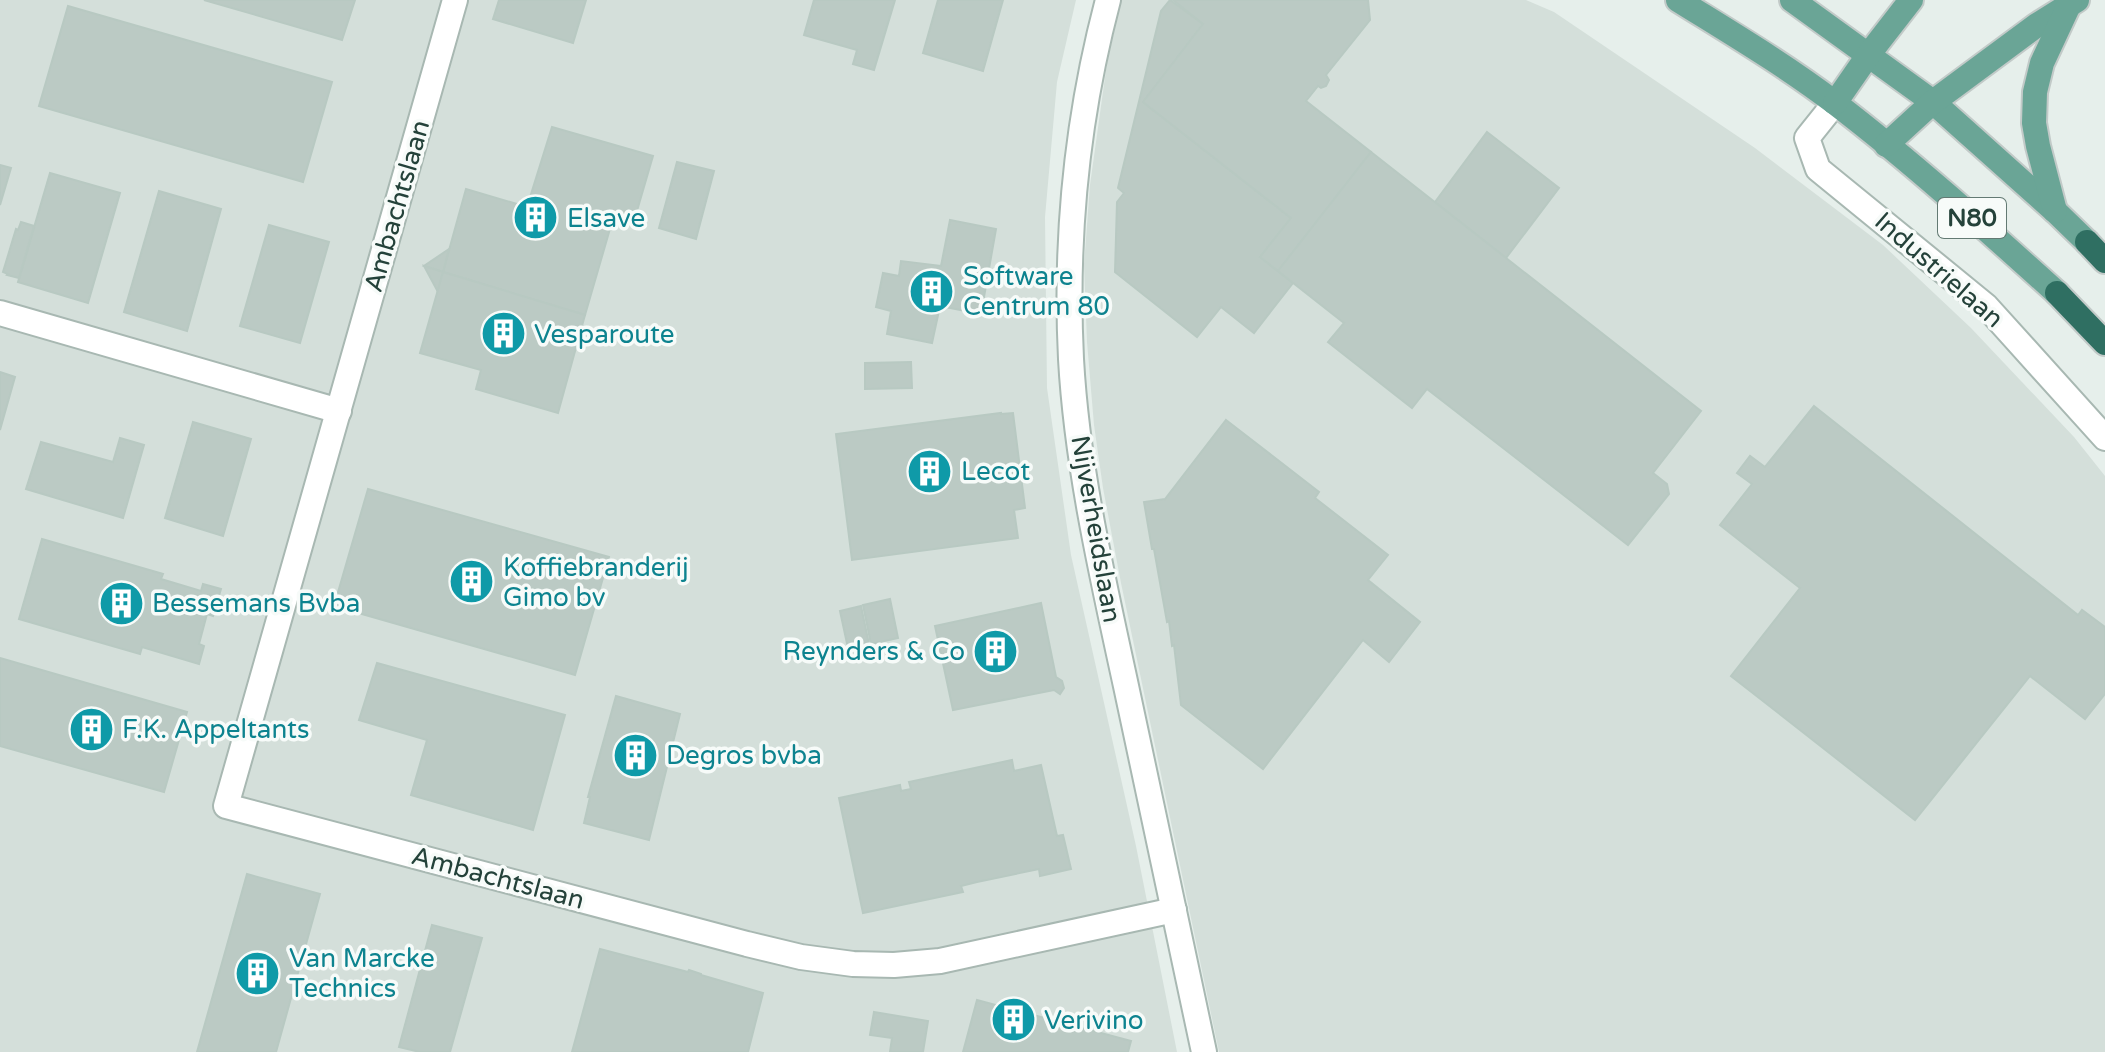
<svg xmlns="http://www.w3.org/2000/svg" width="2105" height="1052" viewBox="0 0 2105 1052" font-family="'Varela Round',sans-serif">
	<style>
		.built { fill: #d4dfda }
		.building { fill: #bbcac4; stroke: #b8c9c2; stroke-width: 2 }
		.lines { fill: none; stroke-linecap: round; stroke-linejoin: round }
		.minor-casing { stroke: #a8b8b2; stroke-width: 28 }
		.major-casing { stroke: #c2cac8; stroke-width: 28 }
		.highway-casing { stroke: #c2cac8; stroke-width: 28 }
		.minor { stroke: #fff; stroke-width: 24 }
		.major { stroke: #6aa596; stroke-width: 24 }
		.highway { stroke: #2f6f62; stroke-width: 24 }
		.labels { text-anchor: middle; dominant-baseline: central; stroke-width: 7; stroke-linejoin: round; paint-order: stroke }
		.shield { fill: #f7fbf9; stroke: #637a73; stroke-width: 2 }
		.shield-label { font-size: 24px; font-weight: bold; fill: #24423a }
		.street-label { font-size: 26px; fill: #24423a; stroke: #f7fbf9 }
		.culture-label { font-size: 26px; fill: #0d838f; stroke: #f7fbf9; text-anchor: start }
	</style>
	<rect width="100%" height="100%" fill="#e6efeb"/>
	<g class="built">
		<polygon points="0,0 1076,0 1057,82 1045,217 1047,388 1071,555 1136,846 1177,1052 0,1052"/>
		<polygon points="1121,0 1526,0 1554,12 1755,148 1883,245 1971,328 2074,437 2105,476 2105,1052 1219,1052 1121,583 1103,488 1094,425 1087,342 1084,265 1090,185 1107,63"/>
	</g>
	<g class="building">
		<polygon points="204,0 355,0 342,40"/>
		<polygon points="499,0 586,0 573,43 493,19"/>
		<polygon points="814,0 895,0 874,70 853,64 857,50 804,35"/>
		<polygon points="938,0 1003,0 983,71 923,53"/>
		<polygon points="1170,0 1203,24 1143,102 1291,218 1260,257 1293,283 1254,333 1221,307 1197,337 1115,272 1117,202 1124,193 1118,188 1161,11"/>
		<polygon points="1173,0 1368,0 1370,20 1326,75 1329,80 1326,86 1321,88 1318,86 1306,101 1371,152 1278,271 1260,257 1291,218 1143,102 1203,24"/>
		<polygon points="68,6 332,82 303,182 39,106"/>
		<polygon points="552,127 653,156 634,221 614,215 585,315 443,272 466,189 527,207"/>
		<polygon points="1487,132 1559,188 1506,258 1435,202"/>
		<polygon points="1371,152 1701,411 1653,473 1667,484 1669,494 1628,545 1427,389 1412,408 1328,342 1344,323 1278,271"/>
		<polygon points="677,162 714,171 696,239 659,228"/>
		<polygon points="0,165 11,168 0,205"/>
		<polygon points="50,173 120,193 88,303 18,282"/>
		<polygon points="159,191 221,209 187,331 124,312"/>
		<polygon points="950,220 996,229 981,314 940,306 932,343 887,334 891,311 876,307 883,273 899,276 901,261 941,266"/>
		<polygon points="21,222 34,226 19,278 7,275 8,274 3,272 16,229 18,230"/>
		<polygon points="269,225 329,242 300,343 240,326"/>
		<polygon points="449,249 443,272 424,266"/>
		<polygon points="424,266 443,272 438,292"/>
		<polygon points="443,272 585,315 558,413 476,389 481,370 420,353"/>
		<polygon points="911,362 912,388 865,389 865,363"/>
		<polygon points="0,372 15,377 0,430"/>
		<polygon points="1814,406 2078,615 2082,610 2105,627 2105,694 2085,719 2030,676 1915,820 1731,676 1800,588 1720,525 1752,484 1737,473 1750,456 1765,467"/>
		<polygon points="1001,413 1001,414 1013,413 1025,508 1014,510 1018,538 852,560 836,434"/>
		<polygon points="1226,420 1319,492 1315,498 1388,555 1368,580 1420,622 1389,662 1363,640 1263,769 1181,705 1174,645 1172,646 1169,621 1167,622 1154,549 1152,549 1144,502 1165,499"/>
		<polygon points="193,422 251,439 223,536 165,518"/>
		<polygon points="120,438 144,445 123,518 26,489 41,442 113,462"/>
		<polygon points="368,489 609,557 575,675 334,606"/>
		<polygon points="42,539 163,574 161,579 201,591 203,584 221,589 213,616 207,614 199,644 204,646 199,664 142,647 140,654 19,619"/>
		<polygon points="890,599 898,638 871,644 863,605"/>
		<polygon points="1041,603 1056,677 1062,681 1064,688 1060,694 1054,690 953,710 935,626"/>
		<polygon points="861,606 869,644 848,648 840,611"/>
		<polygon points="0,658 187,712 164,792 0,746"/>
		<polygon points="377,663 565,715 533,830 411,795 427,740 359,720"/>
		<polygon points="616,696 680,714 649,840 584,823 590,797 588,797"/>
		<polygon points="1012,760 1014,771 1041,765 1057,836 1063,835 1071,869 1040,876 1039,869 977,882 961,886 963,892 863,913 839,798 900,785 901,791 911,789 909,782"/>
		<polygon points="247,874 320,894 276,1052 197,1052"/>
		<polygon points="432,925 482,938 450,1052 420,1052 399,1047"/>
		<polygon points="600,949 688,972 689,970 701,974 701,975 763,993 748,1052 572,1052"/>
		<polygon points="977,1000 1131,1041 1128,1052 963,1052"/>
		<polygon points="874,1012 928,1021 923,1052 890,1052 892,1038 870,1035"/>
	</g>
	<g class="lines">
		<defs>
			<g id="minor">
				<polyline points="455,0 226,806 747,944 801,957 853,964 894,965 940,961 1174,910"/>
				<path d="M1108 0C1077 117 1065 238 1071 359 1077 468 1103 580 1126 686 1152 808 1178 930 1204 1052"/>
				<polyline points="1835,103 1807,138 1818,169 1986,306 2105,438"/>
				<polyline points="0,313 339,411"/>
			</g>
			<g id="major">
				<path d="M1678 0C1731 33 1785 65 1835 103 1912 162 1985 228 2057 293"/>
				<polyline points="1792,0 1933,102 2055,211 2087,242"/>
				<polyline points="1835,103 1869,54 1911,0"/>
				<polyline points="1886,145 1933,102 2037,25 2077,0"/>
				<polyline points="2055,211 2038,146 2034,123 2035,92 2042,63 2070,3"/>
			</g>
			<g id="highway">
				<polyline points="2087,242 2105,261"/>
				<polyline points="2057,293 2105,343"/>
			</g>
		</defs>
		<use href="#minor" class="minor-casing"/>
		<use href="#major" class="major-casing"/>
		<use href="#highway" class="highway-casing"/>
		<use href="#minor" class="minor"/>
		<use href="#major" class="major"/>
		<use href="#highway" class="highway"/>
	</g>
	<defs>
		<symbol id="building-disc" viewBox="-11 -11 22 22"><circle r="9.5" fill="#0f9aa8" stroke="#f7fbf9"/><path d="M-4-6H4V6H1V3H-1V6H-4ZM-2.5-4.3h1.7v1.8h-1.7ZM.8-4.3h1.7v1.8H.8ZM-2.5-1h1.7V.8h-1.7ZM.8-1h1.7V.8H.8Z" fill="#fff"/></symbol>
	</defs>
	<g fill-rule="evenodd">
		<use href="#building-disc" x="510" y="192" width="51" height="51"/>
		<use href="#building-disc" x="906" y="266" width="51" height="51"/>
		<use href="#building-disc" x="478" y="308" width="51" height="51"/>
		<use href="#building-disc" x="904" y="446" width="51" height="51"/>
		<use href="#building-disc" x="446" y="556" width="51" height="51"/>
		<use href="#building-disc" x="96" y="578" width="51" height="51"/>
		<use href="#building-disc" x="970" y="626" width="51" height="51"/>
		<use href="#building-disc" x="66" y="704" width="51" height="51"/>
		<use href="#building-disc" x="610" y="730" width="51" height="51"/>
		<use href="#building-disc" x="232" y="948" width="51" height="51"/>
		<use href="#building-disc" x="988" y="994" width="51" height="51"/>
	</g>
	<g class="labels">
		<rect class="shield" x="1938" y="198" width="68" height="40" rx="6"/>
		<g class="shield-label">
			<text x="1972" y="218">N80</text>
		</g>
		<g class="street-label">
			<text transform="translate(397 206) rotate(-74)">Ambachtslaan</text>
			<text transform="translate(1939 270) rotate(41)">Industrielaan</text>
			<text transform="translate(1096 529) rotate(80)">Nijverheidslaan</text>
			<text transform="translate(498 878) rotate(15)">Ambachtslaan</text>
		</g>
		<g class="culture-label">
			<text x="567" y="218">Elsave</text>
			<text x="963" y="276">Software<tspan x="963" dy="30">Centrum 80</tspan></text>
			<text x="534" y="334">Vesparoute</text>
			<text x="961" y="471">Lecot</text>
			<text x="503" y="567">Koffiebranderij<tspan x="503" dy="30">Gimo bv</tspan></text>
			<text x="152" y="603">Bessemans Bvba</text>
			<text x="965" y="651" text-anchor="end">Reynders &amp; Co</text>
			<text x="122" y="729">F.K. Appeltants</text>
			<text x="666" y="755">Degros bvba</text>
			<text x="289" y="958">Van Marcke<tspan x="289" dy="30">Technics</tspan></text>
			<text x="1044" y="1020">Verivino</text>
		</g>
	</g>
</svg>
